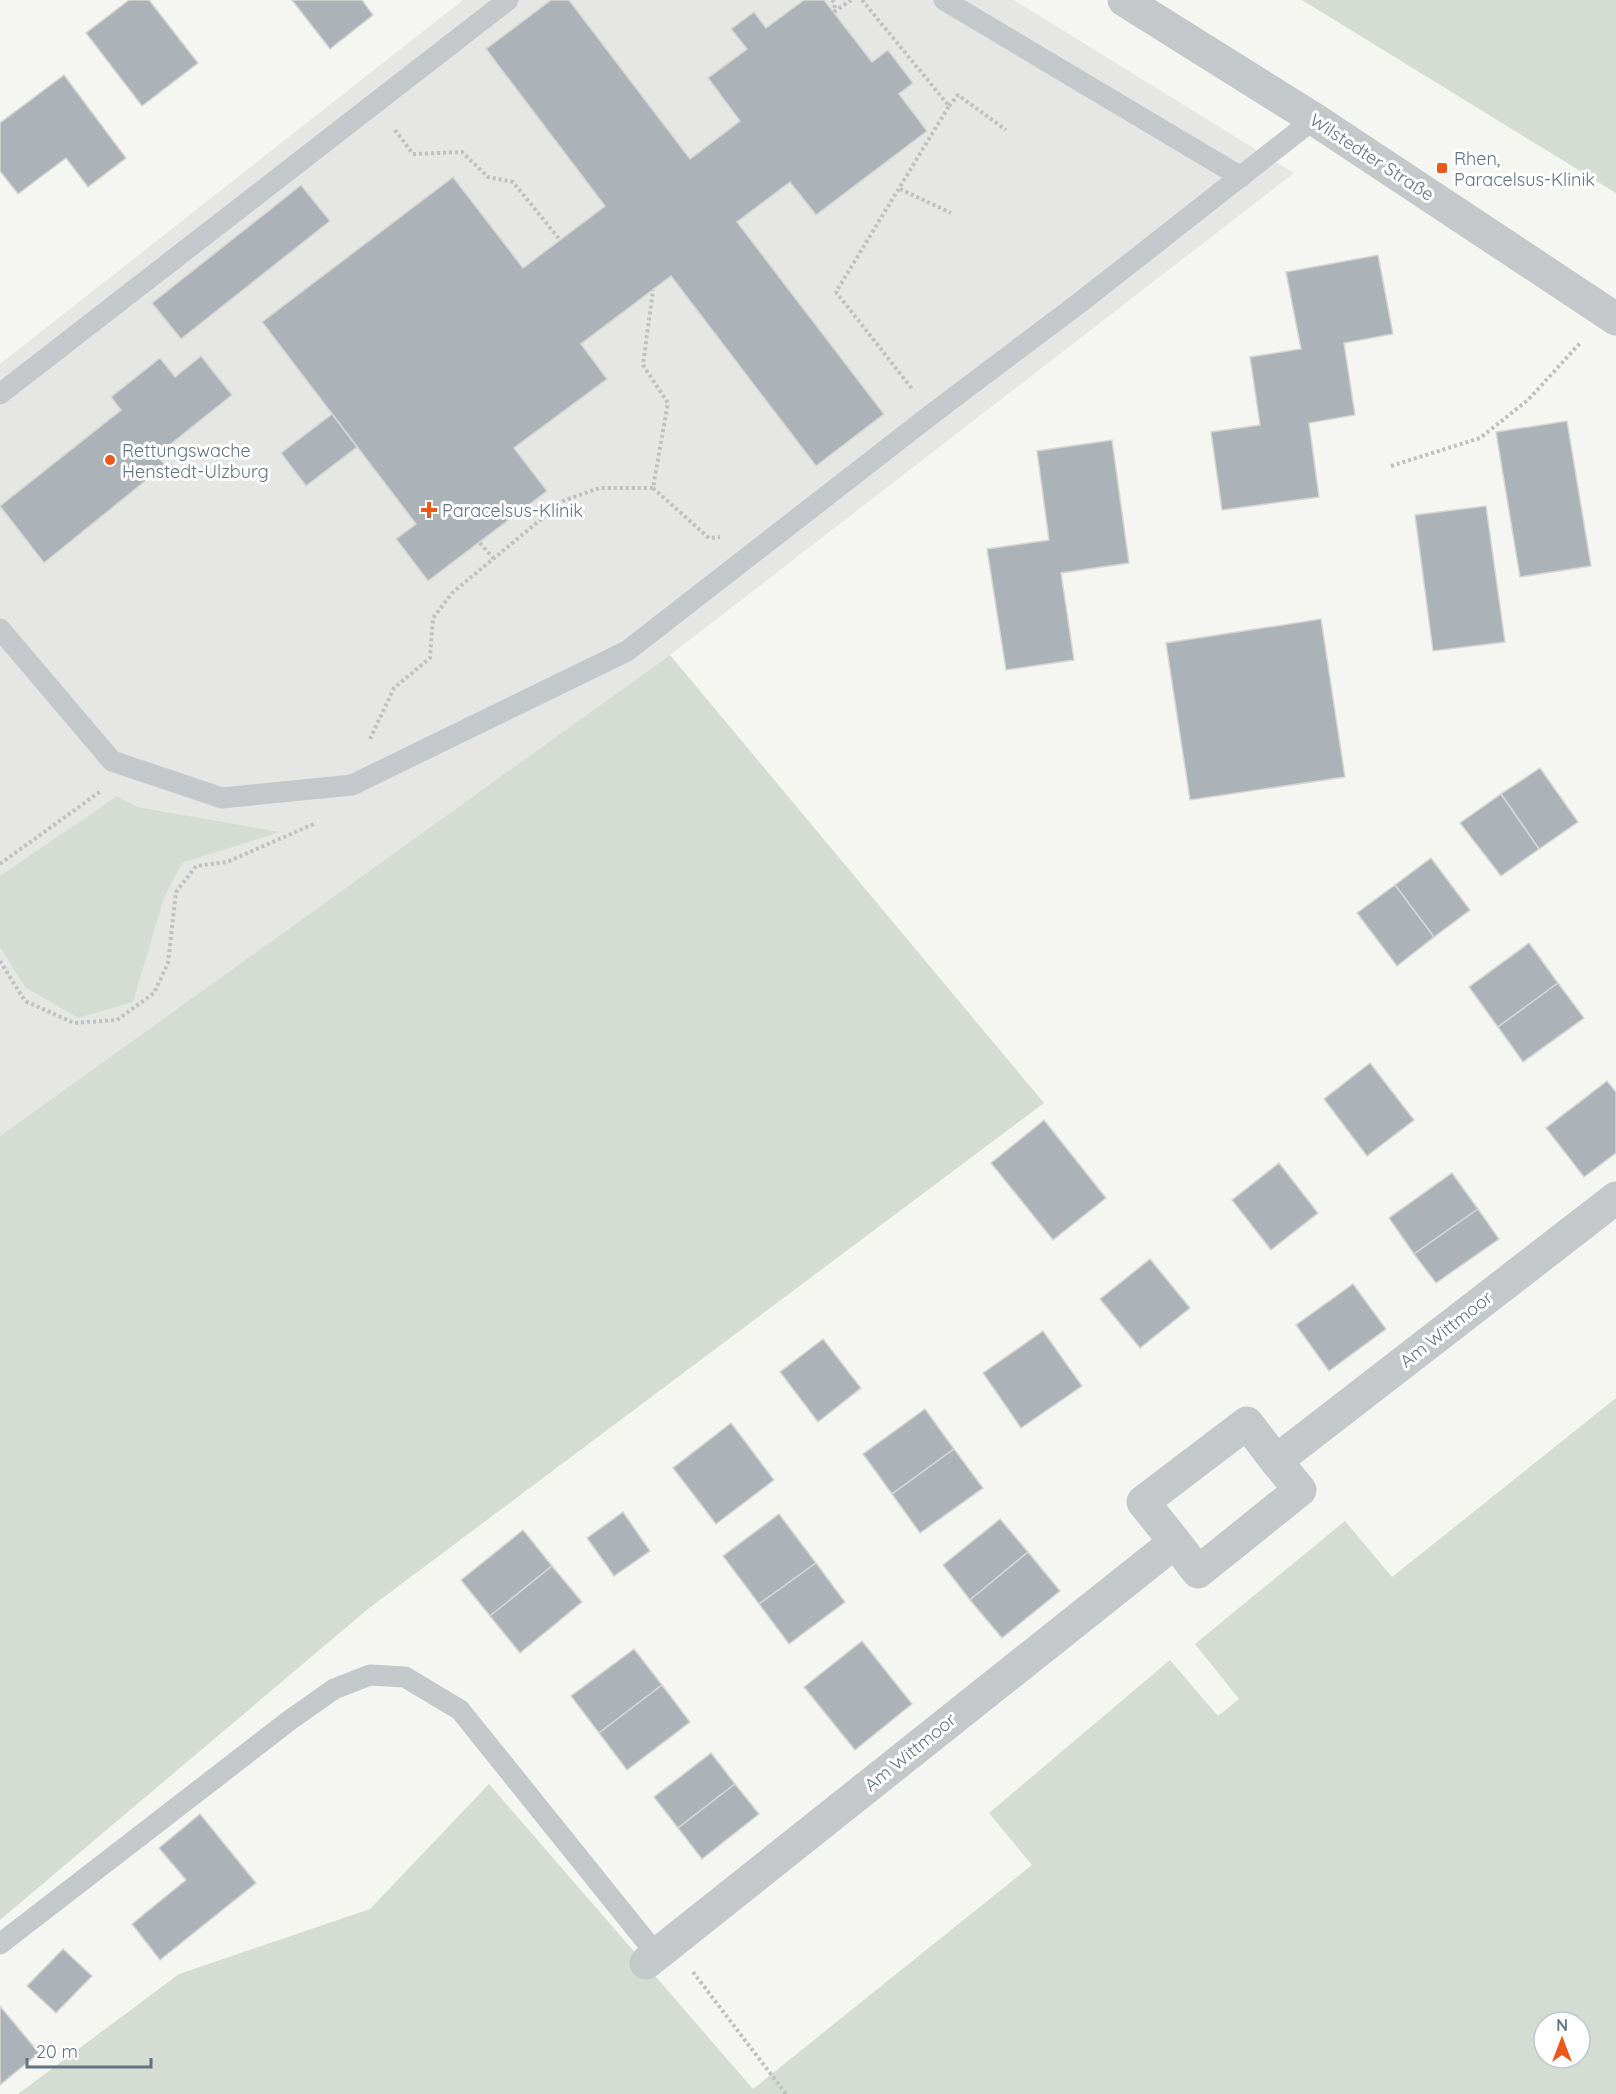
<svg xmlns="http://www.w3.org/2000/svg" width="1616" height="2094" viewBox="0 0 1616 2094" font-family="Quicksand,sans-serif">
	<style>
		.built { fill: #e6e7e5 }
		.green { fill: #d5ddd2; fill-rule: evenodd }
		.building { fill: #abb3b9; stroke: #d6d7d4; stroke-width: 1.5 }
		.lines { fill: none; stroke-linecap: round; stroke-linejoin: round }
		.path { stroke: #bec0c2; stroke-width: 4; stroke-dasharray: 3 3; stroke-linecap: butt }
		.service { stroke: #c4c8cb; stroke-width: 21 }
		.minor { stroke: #c4c8cb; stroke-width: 33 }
		.poi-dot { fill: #ed581a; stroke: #fff; stroke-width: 2 }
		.labels { text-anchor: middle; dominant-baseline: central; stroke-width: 6; stroke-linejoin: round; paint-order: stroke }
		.street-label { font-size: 18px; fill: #627384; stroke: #fff }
		.poi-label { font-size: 18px; fill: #627384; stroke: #fff; text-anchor: start }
	</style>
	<rect width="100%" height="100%" fill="#f5f5f1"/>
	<polygon class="built" points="463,0 1014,0 1294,173 670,655 0,1136 0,364"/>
	<g class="green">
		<polygon points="1302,0 1616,0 1616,193"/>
		<polygon points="670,655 1044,1103 368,1609 0,1920 0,1136"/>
		<polygon points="117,796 137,807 280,832 182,863 164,898 133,1002 78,1018 25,987 0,947 0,876"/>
		<path d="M1616 1398V2094H18L179 1974 370 1909 489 1784 753 2089 1032 1865 989 1813 1170 1660 1218 1716 1239 1699 1195 1644 1345 1521 1392 1577ZM1544 2022H1580V2058H1544Z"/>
	</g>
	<g class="building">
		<polygon points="129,0 149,0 198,63 142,106 86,33"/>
		<polygon points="292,0 362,0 373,15 330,49"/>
		<polygon points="551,0 569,0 690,159 740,121 708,78 747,49 731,29 754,12 766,28 804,0 824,0 872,62 888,50 913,83 899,94 927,131 816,215 790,182 737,222 884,414 816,466 671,276 581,344 607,379 514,448 547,491 428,581 396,539 416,524 262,322 453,177 523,268 605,206 486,49"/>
		<polygon points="64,75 126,158 88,187 66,158 18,194 0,171 0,123"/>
		<polygon points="301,185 330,221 181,339 152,303"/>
		<polygon points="1378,255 1393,334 1344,343 1355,415 1309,423 1319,497 1222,510 1211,432 1260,425 1250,357 1301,349 1286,272"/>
		<polygon points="201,356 232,395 157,455 165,465 44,563 0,506 121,410 111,397 160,358 175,377"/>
		<polygon points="332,414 357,447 306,486 281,453"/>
		<polygon points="1567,421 1591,566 1520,577 1496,432"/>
		<polygon points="1112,440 1129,563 1061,573 1074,660 1006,670 987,549 1049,540 1037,451"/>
		<polygon points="1486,506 1505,642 1433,651 1415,515"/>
		<polygon points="1321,619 1345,777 1190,800 1166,643"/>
		<polygon points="1540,768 1578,822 1539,849 1501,794"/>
		<polygon points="1501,794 1539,849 1501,876 1460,823"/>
		<polygon points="1431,858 1470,910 1434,937 1395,885"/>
		<polygon points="1395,885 1434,937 1397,966 1357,913"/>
		<polygon points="1529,943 1558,983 1498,1027 1469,987"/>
		<polygon points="1558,983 1584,1018 1523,1062 1498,1027"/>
		<polygon points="1370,1063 1414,1120 1367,1156 1324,1099"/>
		<polygon points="1607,1081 1616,1092 1616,1153 1584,1177 1546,1128"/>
		<polygon points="1044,1120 1106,1198 1053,1240 991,1163"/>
		<polygon points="1279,1163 1318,1213 1271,1250 1232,1200"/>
		<polygon points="1452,1173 1478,1209 1414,1254 1389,1218"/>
		<polygon points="1478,1209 1499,1239 1436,1283 1414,1254"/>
		<polygon points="1150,1259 1190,1308 1140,1348 1100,1299"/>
		<polygon points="1353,1284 1386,1329 1329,1371 1296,1325"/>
		<polygon points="1043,1331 1082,1386 1021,1428 983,1373"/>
		<polygon points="823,1339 861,1388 818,1422 780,1372"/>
		<polygon points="925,1409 954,1449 892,1494 863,1454"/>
		<polygon points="731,1423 774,1480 716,1524 673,1468"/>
		<polygon points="954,1449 983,1488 920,1533 892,1494"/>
		<polygon points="623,1512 650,1551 614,1576 587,1538"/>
		<polygon points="779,1514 816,1563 759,1604 723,1556"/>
		<polygon points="1000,1519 1028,1552 970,1600 943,1565"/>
		<polygon points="523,1530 552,1566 490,1616 461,1580"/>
		<polygon points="1028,1552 1060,1591 1002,1638 970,1600"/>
		<polygon points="816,1563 845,1602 789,1644 759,1604"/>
		<polygon points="552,1566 582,1602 520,1653 490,1616"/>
		<polygon points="862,1641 912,1704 855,1750 804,1687"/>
		<polygon points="634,1649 662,1685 599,1733 571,1696"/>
		<polygon points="662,1685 690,1722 627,1770 599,1733"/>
		<polygon points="711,1753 735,1784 678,1828 654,1797"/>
		<polygon points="735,1784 759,1814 702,1859 678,1828"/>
		<polygon points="200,1814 256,1883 160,1960 132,1924 186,1880 159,1848"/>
		<polygon points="63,1949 92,1976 56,2013 27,1986"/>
		<polygon points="0,2006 39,2053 0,2085"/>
	</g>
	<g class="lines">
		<g class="path">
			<polyline points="832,0 835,4 834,12"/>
			<polyline points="862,0 949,106 836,292 913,390"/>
			<polyline points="834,12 851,0"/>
			<polyline points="949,106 958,95 1006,130"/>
			<polyline points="395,130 413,154 462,152 488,177 513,182 560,240"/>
			<polyline points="900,189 951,213"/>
			<polyline points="1391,466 1480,438 1528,400 1581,342"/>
			<polyline points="653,488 709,538 720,537"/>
			<polyline points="480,543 494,559"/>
			<polyline points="370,739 394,688 430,658 433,618 452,593 563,501 599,488 653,488 668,403 643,365 653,290"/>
			<polyline points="0,864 101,791"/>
			<polyline points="0,961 25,1001 74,1023 117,1020 154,993 168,963 176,892 196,866 227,862 316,823"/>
			<polyline points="693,1972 786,2094"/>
		</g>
		<g class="service">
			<polyline points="944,0 1241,177"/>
			<polyline points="0,394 508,0"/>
			<polyline points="0,629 112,761 222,798 352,785 627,651 932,414 1082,301 1314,119"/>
			<polyline points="0,1944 290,1720 334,1689 370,1675 405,1677 460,1710 657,1955"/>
		</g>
		<g class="minor">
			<polyline points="1124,0 1314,119 1616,319"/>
			<polyline points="1175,1542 1198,1572 1300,1490 1276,1461"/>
			<polyline points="646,1963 1175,1542 1143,1502 1247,1423 1276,1461 1616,1198"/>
		</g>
	</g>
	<g class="poi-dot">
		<rect x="1436" y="162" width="12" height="12" rx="3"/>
		<circle cx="110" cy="460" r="6"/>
		<path d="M426 501h6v6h6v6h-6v6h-6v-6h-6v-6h6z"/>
	</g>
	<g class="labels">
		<g class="street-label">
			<text transform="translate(1372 157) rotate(33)">Wilstedter Straße</text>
			<text transform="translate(1446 1329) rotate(-38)">Am Wittmoor</text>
			<text transform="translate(910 1752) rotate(-39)">Am Wittmoor</text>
		</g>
		<g class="poi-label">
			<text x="1454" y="158">Rhen,<tspan x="1454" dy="21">Paracelsus-Klinik</tspan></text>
			<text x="122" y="450">Rettungswache<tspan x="122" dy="21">Henstedt-Ulzburg</tspan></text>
			<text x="442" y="510">Paracelsus-Klinik</text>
		</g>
	</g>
	<g transform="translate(1562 2040)"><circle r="28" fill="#ffffff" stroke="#c0c7ce" stroke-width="1.5"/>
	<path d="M0-4.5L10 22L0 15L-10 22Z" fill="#ed581a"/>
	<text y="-9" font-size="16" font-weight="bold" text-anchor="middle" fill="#627384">N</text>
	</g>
	<path d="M27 2058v9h124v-9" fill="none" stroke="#627384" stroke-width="3"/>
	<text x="36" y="2058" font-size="18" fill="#627384" stroke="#ffffff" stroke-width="4.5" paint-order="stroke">20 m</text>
</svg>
